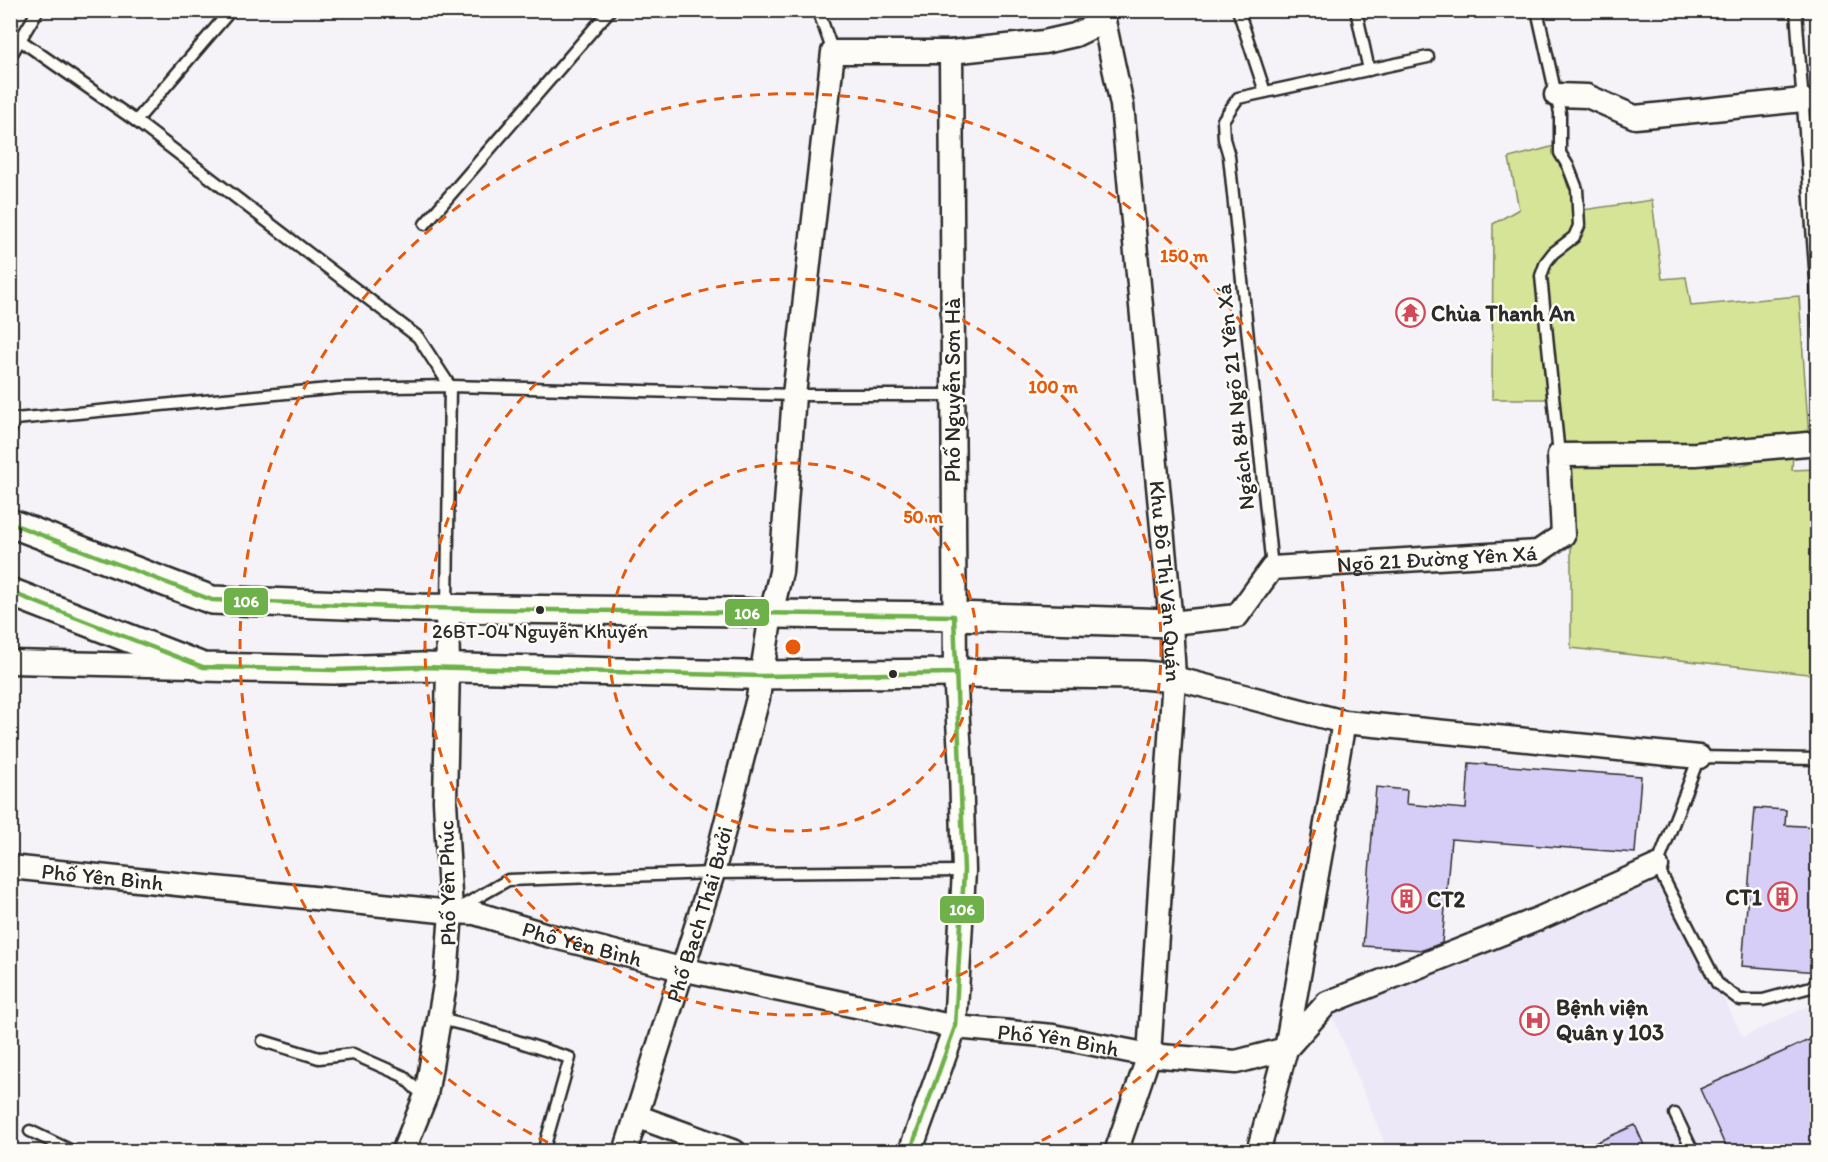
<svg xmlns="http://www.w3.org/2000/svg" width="1828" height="1162" viewBox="0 0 1828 1162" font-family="Itim,sans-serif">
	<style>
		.built { fill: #ece8f7 }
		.green { fill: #d5e497; stroke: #808861; stroke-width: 1.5 }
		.building { fill: #d6cef7; stroke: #2b2b2b; stroke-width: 1.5 }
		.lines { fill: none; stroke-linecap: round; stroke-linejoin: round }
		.service-casing { stroke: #2b2b2b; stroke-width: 15 }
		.minor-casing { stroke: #2b2b2b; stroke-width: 27 }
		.tertiary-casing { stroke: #2b2b2b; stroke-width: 32 }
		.service { stroke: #fdfcf7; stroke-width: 10 }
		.minor { stroke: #fdfcf7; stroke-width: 22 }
		.tertiary { stroke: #fdfcf7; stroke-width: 27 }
		.bus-1-casing { stroke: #fdfcf7; stroke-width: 9 }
		.bus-1 { stroke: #6eb14a; stroke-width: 4.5 }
		.ring { fill: none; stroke: #e8590c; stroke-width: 3; stroke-dasharray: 10 8 }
		.bus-dot { fill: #2b2b2b; stroke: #fdfcf7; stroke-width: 2 }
		.labels { text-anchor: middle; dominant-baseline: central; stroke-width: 5; stroke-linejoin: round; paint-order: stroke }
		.bus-label { font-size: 20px; fill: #2b2b2b; stroke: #fdfcf7 }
		.poi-label { font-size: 22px; font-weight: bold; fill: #2b2b2b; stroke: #fdfcf7; text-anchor: start }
		.street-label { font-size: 22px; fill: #2b2b2b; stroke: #fdfcf7 }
		.centre { fill: #e8590c; stroke: #fdfcf7; stroke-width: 3 }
		.ring-label { font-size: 18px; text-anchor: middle; font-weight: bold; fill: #e8590c; stroke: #fdfcf7; stroke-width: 5; stroke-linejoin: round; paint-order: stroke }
		.line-badge { stroke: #fdfcf7; stroke-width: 2 }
		.badge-label { font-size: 16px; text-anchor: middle; font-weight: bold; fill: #fff }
	</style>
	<rect width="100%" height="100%" fill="#f5f3f7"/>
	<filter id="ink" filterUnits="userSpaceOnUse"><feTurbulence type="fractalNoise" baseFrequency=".0167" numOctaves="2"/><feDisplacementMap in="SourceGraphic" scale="12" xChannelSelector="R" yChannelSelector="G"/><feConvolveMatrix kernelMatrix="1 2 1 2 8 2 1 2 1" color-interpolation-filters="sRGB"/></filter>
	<g filter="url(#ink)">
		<polygon class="built" points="1657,866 1743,1037 1817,1002 1817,1151 1388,1151 1327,1003"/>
		<g class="green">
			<polygon points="1555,146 1568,187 1583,210 1652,200 1662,279 1686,277 1691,306 1799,296 1809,438 1671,446 1565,444 1549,399 1492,399 1493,224 1519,209 1509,158"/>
			<polygon points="1793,453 1792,470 1817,469 1817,675 1571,648 1571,466 1743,465 1776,455"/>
		</g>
		<g class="building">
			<polygon points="1469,763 1641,776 1635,853 1451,839 1442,943 1423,950 1363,946 1376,787 1407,790 1406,804 1466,809"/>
			<polygon points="1755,808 1786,810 1785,825 1818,827 1818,972 1742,966"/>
			<polygon points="1818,1036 1818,1152 1728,1152 1700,1089"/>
			<polygon points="1635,1125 1647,1152 1575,1152"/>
		</g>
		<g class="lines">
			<defs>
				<g id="service">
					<polyline points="818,10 833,52"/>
					<polyline points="1238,10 1265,92"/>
					<polyline points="1356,10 1369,70"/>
					<polyline points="1537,10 1560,113 1560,153 1568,166 1577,189 1579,226 1574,237 1553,253 1546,262 1541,276 1559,455"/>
					<polyline points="1796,10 1816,281 1818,335"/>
					<polyline points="10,33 136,121 418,337 450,386 447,607"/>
					<polyline points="10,57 38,10"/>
					<polyline points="136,121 231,10"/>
					<polyline points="425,224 610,10"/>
					<polyline points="10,431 15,419 339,388 450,386 794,395 952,395"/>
					<polyline points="1272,568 1229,156 1224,139 1223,120 1238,98 1428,57"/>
					<polyline points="1818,759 1699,757 1657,866 1717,983 1740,1000 1763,1000 1811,987 1818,983"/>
					<polyline points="459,908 508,880 713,873 964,871"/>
					<polyline points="440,1019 473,1027 570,1058 543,1152"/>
					<polyline points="263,1041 319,1058 353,1054 403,1076 416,1089 426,1095"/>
					<polyline points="1675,1114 1693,1152"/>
					<polyline points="30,1131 74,1152"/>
				</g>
				<g id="minor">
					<path id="s1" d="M1100 10 1104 21 1122 105 1171 623 1174 678 1149 1055 1116 1152"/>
					<polyline points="1556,95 1587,96 1635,117 1803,100"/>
					<path id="s2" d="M1171 623 1237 616 1272 568 1538 552 1563 535 1559 455 1696 454 1818 443"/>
					<polyline points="10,662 192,666"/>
					<polyline points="1174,678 1344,722 1699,757"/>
					<path id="s3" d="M10 867 451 912 475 913 547 935 681 969 955 1027 1053 1036 1149 1055 1236 1062 1286 1049 1327 1003 1538 919 1657 866"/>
					<polyline points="636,1116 735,1152"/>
					<polyline points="403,1152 426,1095 446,979 451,912 445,801 448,668 447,608"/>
					<path id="s4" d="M625 1152 713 873 758 698 771 614 781 572 794 395 833 52H951L1044 42 1075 35 1104 21"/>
					<polyline points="910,1152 955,1027 964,871 961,770 955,673 951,52"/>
					<polyline points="1258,1152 1286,1049 1344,722"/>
				</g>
				<g id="tertiary">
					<polyline points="10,523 212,600 421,608 741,612 771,614 954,616 1171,623"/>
					<polyline points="10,592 203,667 334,670 421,667 744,675 955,673 1142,675 1174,678"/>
				</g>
			</defs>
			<use href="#service" class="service-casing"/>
			<use href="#minor" class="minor-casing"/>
			<use href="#tertiary" class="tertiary-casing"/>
			<use href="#service" class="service"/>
			<use href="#minor" class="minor"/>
			<use href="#tertiary" class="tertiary"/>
			<defs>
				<g id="bus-1">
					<polyline points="10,523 212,600 421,608 954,616 964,871 955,1027 910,1152"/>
					<polyline points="10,592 203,667 334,670 421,667 762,676 955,673"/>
				</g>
			</defs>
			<use href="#bus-1" class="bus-1-casing"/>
			<use href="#bus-1" class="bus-1"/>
		</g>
	</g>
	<g class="ring">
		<circle cx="793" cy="647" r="184"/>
		<circle cx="793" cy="647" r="368"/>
		<path d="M564 1150A553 553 0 1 1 1022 1150"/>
	</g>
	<defs>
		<symbol id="temple-ring" viewBox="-11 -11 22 22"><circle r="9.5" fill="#fdfcf7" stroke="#d1495b" stroke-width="1.5"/><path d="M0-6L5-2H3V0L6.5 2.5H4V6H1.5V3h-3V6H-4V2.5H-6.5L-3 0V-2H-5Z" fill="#d1495b"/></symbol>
		<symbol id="building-ring" viewBox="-11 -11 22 22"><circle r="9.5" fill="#fdfcf7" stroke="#d1495b" stroke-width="1.5"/><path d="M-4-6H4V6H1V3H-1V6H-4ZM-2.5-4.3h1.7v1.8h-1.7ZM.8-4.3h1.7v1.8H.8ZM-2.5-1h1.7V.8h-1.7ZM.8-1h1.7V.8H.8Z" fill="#d1495b"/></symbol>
		<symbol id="hospital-ring" viewBox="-11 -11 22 22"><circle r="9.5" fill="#fdfcf7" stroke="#d1495b" stroke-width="1.5"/><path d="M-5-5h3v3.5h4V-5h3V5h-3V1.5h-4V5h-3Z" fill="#d1495b"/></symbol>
	</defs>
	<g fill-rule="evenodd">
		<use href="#temple-ring" x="1394" y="296" width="33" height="33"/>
		<use href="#building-ring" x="1766" y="880" width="33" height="33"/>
		<use href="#building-ring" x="1390" y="882" width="33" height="33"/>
		<use href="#hospital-ring" x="1518" y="1004" width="33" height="33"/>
	</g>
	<g class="bus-dot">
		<circle cx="540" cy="610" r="5"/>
		<circle cx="893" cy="674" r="5"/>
	</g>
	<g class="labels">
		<g class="bus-label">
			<text x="540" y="631">26BT-04 Nguyễn Khuyến</text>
		</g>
		<g class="poi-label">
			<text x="1431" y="313">Chùa Thanh An</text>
			<text x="1762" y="897" text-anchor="end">CT1</text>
			<text x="1427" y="899">CT2</text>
			<text x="1556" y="1007">Bệnh viện<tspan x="1556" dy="25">Quân y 103</tspan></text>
		</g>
		<g class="street-label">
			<text transform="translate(952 390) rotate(-90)">Phố Nguyễn Sơn Hà</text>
			<text transform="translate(1235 397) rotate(-96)">Ngách 84 Ngõ 21 Yên Xá</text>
			<text stroke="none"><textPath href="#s2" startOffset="291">Ngõ 21 Đường Yên Xá</textPath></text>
			<text stroke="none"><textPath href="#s1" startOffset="576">Khu Đô Thị Văn Quán</textPath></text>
			<text stroke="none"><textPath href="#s3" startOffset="93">Phố Yên Bình</textPath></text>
			<text transform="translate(447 883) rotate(-91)">Phố Yên Phúc</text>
			<text stroke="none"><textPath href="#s4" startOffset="249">Phố Bạch Thái Bưởi</textPath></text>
			<text stroke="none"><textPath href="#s3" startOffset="579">Phố Yên Bình</textPath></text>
			<text stroke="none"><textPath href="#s3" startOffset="1065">Phố Yên Bình</textPath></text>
		</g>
	</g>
	<circle cx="793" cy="647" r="9" class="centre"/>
	<g class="ring-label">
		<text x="1184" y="262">150 m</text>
		<text x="1053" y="393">100 m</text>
		<text x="923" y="523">50 m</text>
	</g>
	<g class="line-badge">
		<rect x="223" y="587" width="46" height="29" rx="6" fill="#6eb14a"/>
		<rect x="724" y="598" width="46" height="29" rx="6" fill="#6eb14a"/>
		<rect x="939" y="895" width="46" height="29" rx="6" fill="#6eb14a"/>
	</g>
	<g class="badge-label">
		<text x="246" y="607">106</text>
		<text x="747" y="619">106</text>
		<text x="962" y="915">106</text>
	</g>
	<rect width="1828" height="1162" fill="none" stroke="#fdfcf7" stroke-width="36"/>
	<rect x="18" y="18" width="1792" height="1126" fill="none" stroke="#2b2b2b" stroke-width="2" filter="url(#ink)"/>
</svg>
